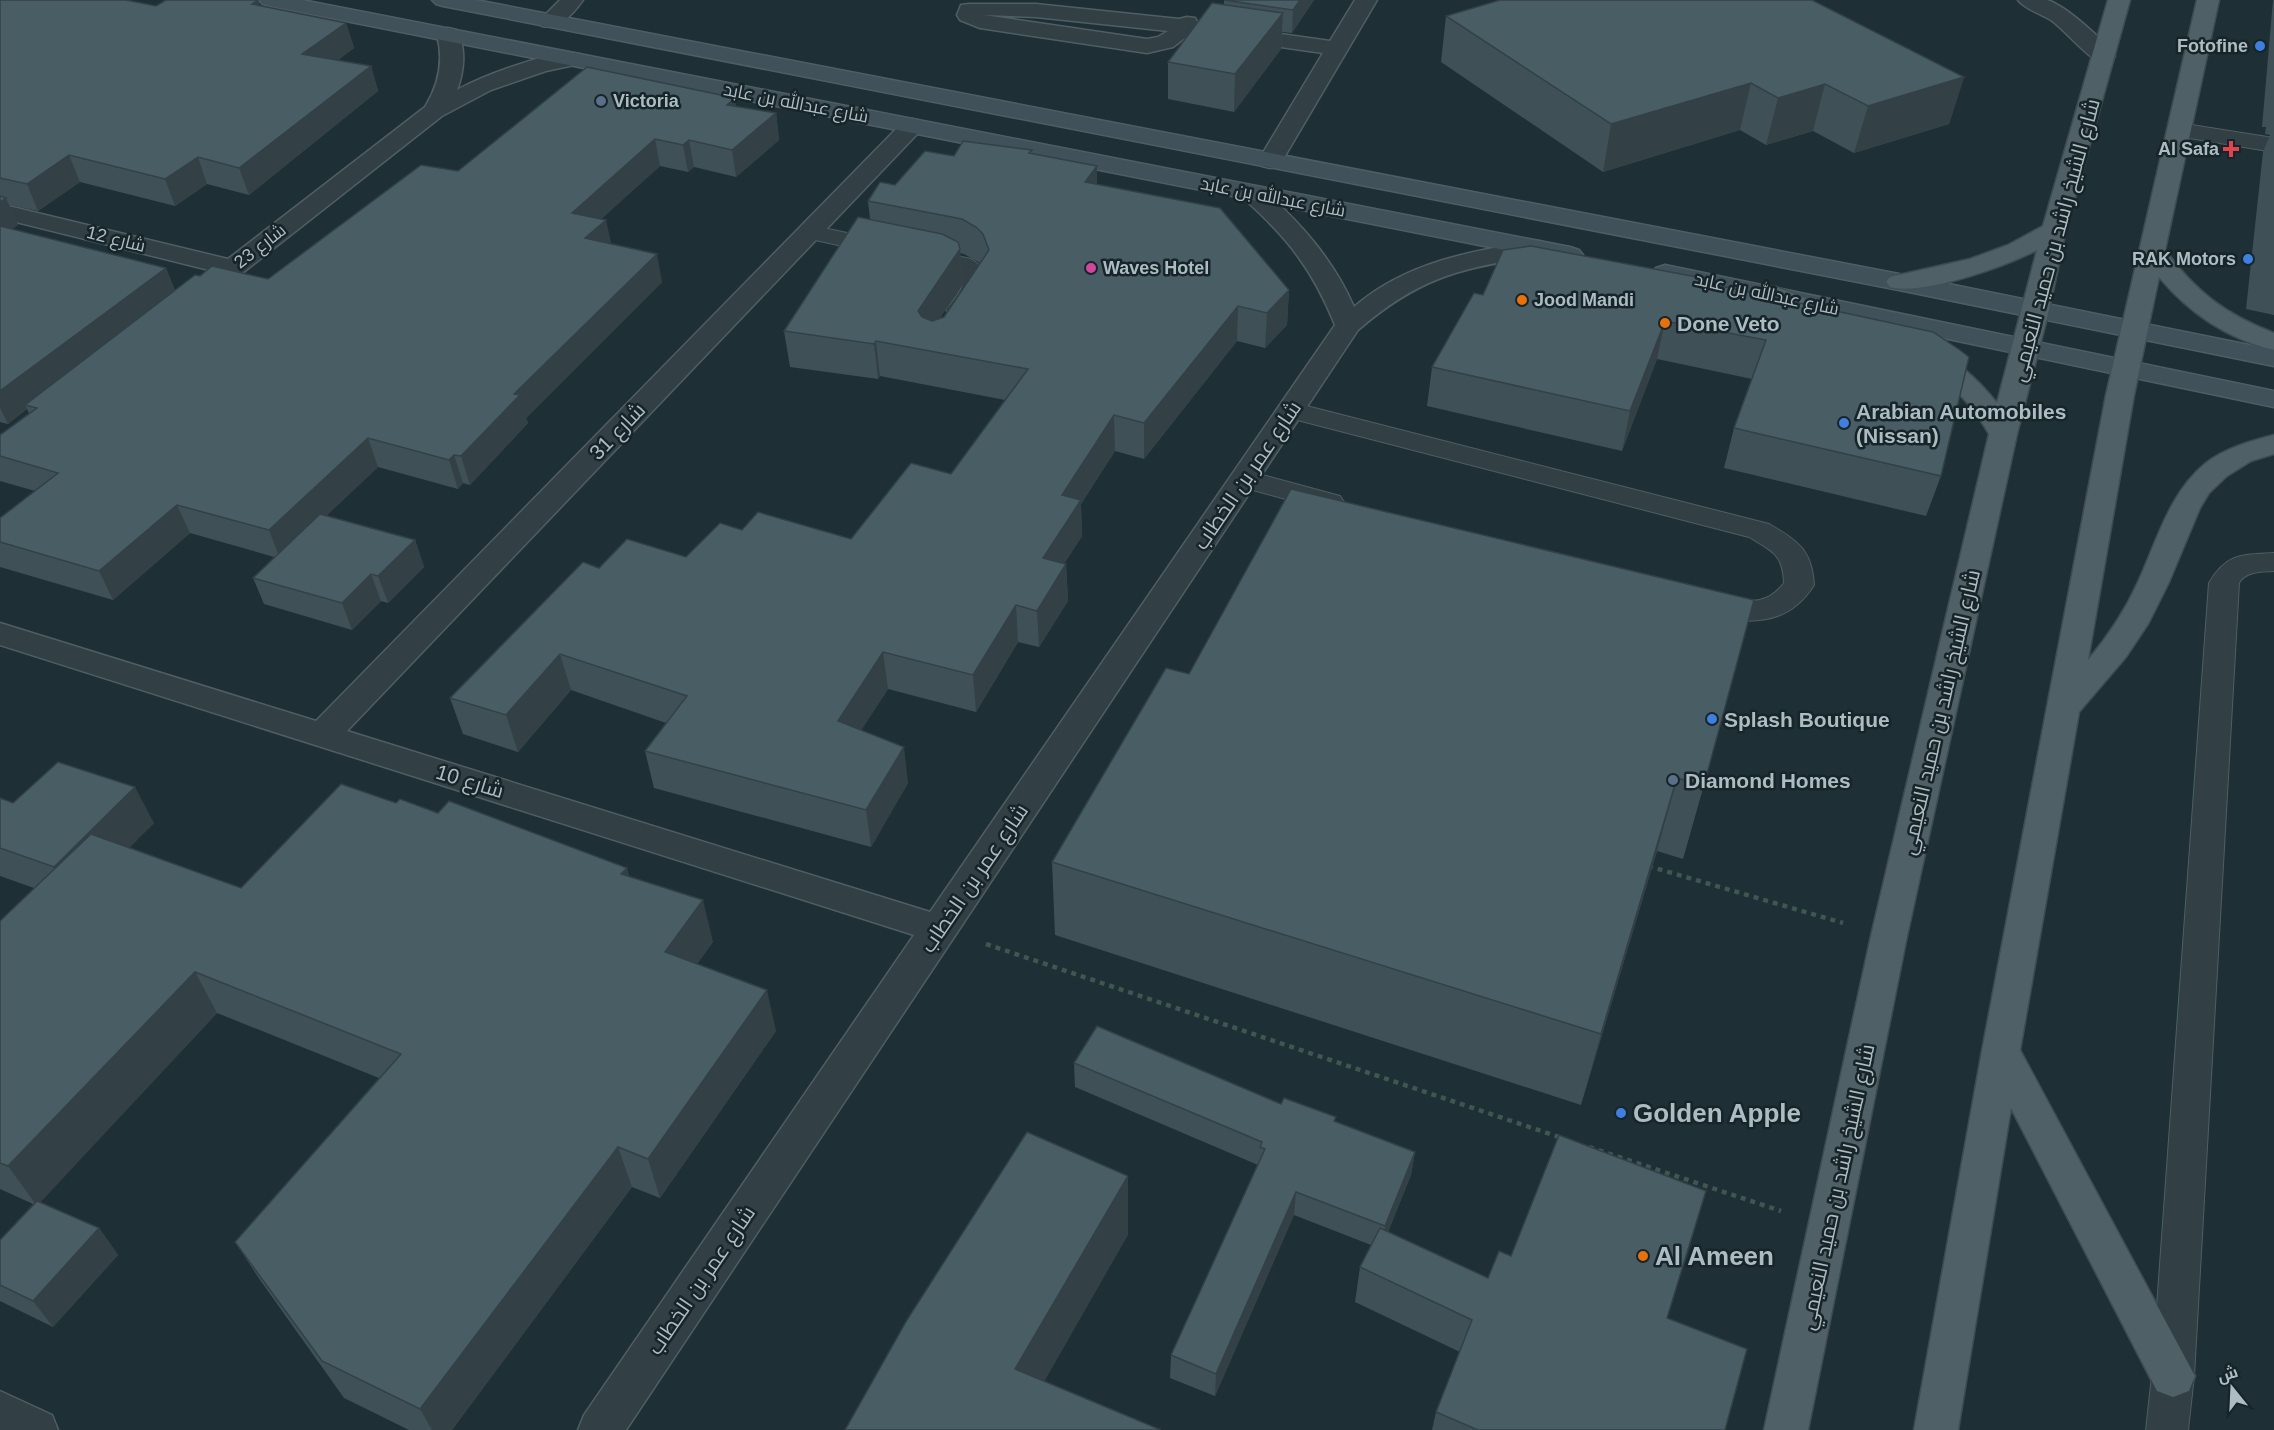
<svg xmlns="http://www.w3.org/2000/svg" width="2274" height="1430" viewBox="0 0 2274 1430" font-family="Helvetica,Cairo,sans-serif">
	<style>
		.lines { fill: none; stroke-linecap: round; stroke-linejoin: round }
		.service-casing { stroke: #4f5e64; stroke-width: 2 }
		.minor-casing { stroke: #4f5e64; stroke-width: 3 }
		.secondary-casing { stroke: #4f5e64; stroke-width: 3 }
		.primary-casing { stroke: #3e4c52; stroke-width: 3 }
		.path { stroke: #405651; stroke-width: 4.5; stroke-dasharray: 5 5; stroke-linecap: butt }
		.service { fill: #324046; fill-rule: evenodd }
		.minor { fill: #324046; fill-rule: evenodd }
		.secondary { fill: #405159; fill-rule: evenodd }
		.primary { fill: #4f6066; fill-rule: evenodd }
		.wall { fill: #3f5057; fill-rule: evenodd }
		.shaded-wall { fill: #334147 }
		.building { fill: #495d65; stroke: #334147; stroke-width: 1.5 }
		.shop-dot { fill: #3f7fe0; stroke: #17252a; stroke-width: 2 }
		.service-dot { fill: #5c6f8a; stroke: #17252a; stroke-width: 2 }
		.health-dot { fill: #e0444e; stroke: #17252a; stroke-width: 2 }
		.hotel-dot { fill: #d1479c; stroke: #17252a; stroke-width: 2 }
		.food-dot { fill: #e8710a; stroke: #17252a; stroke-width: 2 }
		.labels { text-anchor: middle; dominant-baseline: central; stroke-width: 5; stroke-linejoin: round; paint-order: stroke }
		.far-poi-label { font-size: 18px; font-weight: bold; fill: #abbcc3; stroke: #17252a; text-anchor: end }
		.far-street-label { font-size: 18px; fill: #abbcc3; stroke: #17252a }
		.street-label { font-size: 21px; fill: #abbcc3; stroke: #17252a }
		.poi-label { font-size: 21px; font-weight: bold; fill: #abbcc3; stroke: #17252a; text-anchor: start }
		.near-poi-label { font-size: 26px; font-weight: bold; fill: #abbcc3; stroke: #17252a; text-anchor: start }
	</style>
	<rect width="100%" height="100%" fill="#1e2f35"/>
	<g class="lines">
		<defs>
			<g id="service">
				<polygon points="2179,123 2274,138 2274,152 2171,135 2168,130 2171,125"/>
				<path d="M809 225 971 259C1000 278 983 293 968 315L959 318 950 315 946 310C956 296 973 282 954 270L801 237 797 232 801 227Z"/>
				<path d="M1291 402 1769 524C1798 541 1812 550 1814 585 1787 628 1745 625 1700 613L1696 606 1700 599C1732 590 1758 617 1784 583 1783 554 1772 551 1749 537L1282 416 1278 410 1282 404Z"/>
				<polygon points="1244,470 1340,496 1344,502 1340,508 1330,511 1234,485 1230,479 1234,473"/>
				<path d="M2274 553V571C2261 572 2246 571 2239 583L2194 1376 2188 1430H2146L2152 1376 2209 583C2227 553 2241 555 2274 553Z"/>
			</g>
			<g id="minor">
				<path d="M560 0H583C574 13 559 30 542 26L539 21Z"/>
				<path d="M1355 0H1377L1282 161 1278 166 1270 168 1262 166 1258 161 1323 53 1190 34 1173 47 1147 53 980 28 960 20 957 15 961 5 969 4H1036L1179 19 1187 17 1195 18 1197 22 1330 41ZM984 15 1036 17 1168 31 1158 37 1147 39Z"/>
				<path d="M2018 0C2027 0 2038 0 2047 0 2065 5 2104 40 2115 56L2112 61C2107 62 2103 63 2098 61 2085 55 2065 30 2051 20 2041 14 2025 9 2018 0Z"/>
				<path d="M448 28 456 30C467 47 464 72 457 90 480 77 554 48 579 54L582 59 579 64 546 71 491 90 442 116 203 304 194 306 185 304 181 298 213 271 0 218V204L228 259 425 107C439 84 444 61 437 35L440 30Z"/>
				<path d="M912 119 920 121 924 126 920 131 347 731 930 912 1335 325C1313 270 1287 237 1243 198L1240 193 1243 188 1252 186 1261 188C1300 222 1333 259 1354 307 1406 262 1473 250 1539 241L1548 244 1552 249 1548 254 1539 257C1462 266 1417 279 1358 330L626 1430H578L584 1415 914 935 0 645V623L316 721 904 121Z"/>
				<polygon points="0,1391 52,1415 58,1430 0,1430"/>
			</g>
			<g id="secondary">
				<polygon points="259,0 302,0 1570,247 1579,250 1583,255 1579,260 1570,263 270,6 263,4"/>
				<polygon points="432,0 476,0 1899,274 2274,350 2274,366 1899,290 443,6 436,4"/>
				<polygon points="1665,265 2274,391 2274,407 1656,278 1652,273 1656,268"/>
			</g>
			<g id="primary">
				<path d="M2108 0H2130L2066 230 2049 310 2017 434 1907 936 1808 1430H1764L1871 936 1989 434C1977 413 1963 395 1943 380 1934 373 1920 368 1913 358L1917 352C1946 345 1981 383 1997 403L2037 250C2006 266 1923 296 1890 287L1886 282 1890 277 1970 259 2008 245 2043 226Z"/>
				<path d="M2197 0H2219L2165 250C2196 292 2225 314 2274 333V350C2228 339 2189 313 2159 277L2134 395 2088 660C2108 636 2125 611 2138 582 2157 541 2169 493 2206 463 2225 448 2251 441 2274 435V454L2251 461 2227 476 2209 493 2200 508 2169 582 2148 624 2126 657 2079 712 2020 1050 2195 1376 2189 1391 2173 1397 2157 1391 2011 1108 1958 1430H1914L1982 1051 2106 395Z"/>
				<polygon points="1776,287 1841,312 1845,318 1841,324 1832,326 1767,301 1763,295 1767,289"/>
			</g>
		</defs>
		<use href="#service" class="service-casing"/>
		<use href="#minor" class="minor-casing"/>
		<use href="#secondary" class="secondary-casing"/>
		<use href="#primary" class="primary-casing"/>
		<g class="path">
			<polyline points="1648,866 1843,923"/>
			<polyline points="986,944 1562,1138"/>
			<polyline points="1589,1147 1781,1211"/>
		</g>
		<use href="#service" class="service"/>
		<use href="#minor" class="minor"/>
		<use href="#secondary" class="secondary"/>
		<use href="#primary" class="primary"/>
	</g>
	<g class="wall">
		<polygon points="0,0 156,6 258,0 260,5 346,23 354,48 338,60 371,66 378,91 249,195 207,184 175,206 80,182 38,211 9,205 18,225 12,229 166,268 175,291 200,276 268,279 458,171 736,107 776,113 779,140 736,177 694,167 688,172 660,166 601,219 611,244 662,282 526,418 528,423 470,485 463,483 458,489 378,467 326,516 415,540 424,567 388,603 381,601 352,630 264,604 253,578 274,557 190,533 113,600 0,567 0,518 35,491 0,481 0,435 29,413 27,409 8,424 0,422"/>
		<polygon points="1224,0 1314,0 1292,33 1282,32 1281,49 1234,112 1168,99 1168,62 1224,5"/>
		<polygon points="2273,0 2274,0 2274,315 2246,309 2263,152 2270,135 2265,134 2266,127 2262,127"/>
		<polygon points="1446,16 1964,77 1949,124 1854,153 1813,131 1766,145 1740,130 1603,172 1441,62"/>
		<path d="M1032 154 1097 184 1289 290 1287 325 1265 348 1237 341 1144 459 1115 451 1081 504 1082 536 1064 564H1066L1068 601 1039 647 1018 642 976 712 888 689 861 730 908 783 871 847 654 788 645 751 666 723 571 690 518 752 463 734 450 698 599 568 686 557 742 530 851 539 951 474 1005 400 880 376 878 379 790 367 784 331 870 219 868 201 895 185 954 156ZM960 253 964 254 980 263 944 317 939 319 963 284Z"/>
		<polygon points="1708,283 1941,476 1926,516 1724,468 1734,428 1752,379 1657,359 1622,451 1427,406 1432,367 1483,295"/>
		<polygon points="1291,489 1704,785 1683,859 1657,851 1581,1105 1055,935 1052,862 1189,674"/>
		<polygon points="0,798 13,803 154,823 129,847 241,888 396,803 438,813 629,877 713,942 697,964 776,1031 660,1198 632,1187 452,1430 409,1430 344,1398 260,1280 235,1242 379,1078 217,1013 40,1202 99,1228 118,1255 53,1327 0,1301 0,1240 33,1204 0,1189 0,921 34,888 0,876"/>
		<polygon points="1074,1063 1281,1104 1336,1122 1415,1152 1411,1175 1388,1232 1488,1278 1667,1318 1725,1430 1432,1430 1436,1412 1460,1352 1355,1302 1360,1267 1371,1245 1294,1215 1215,1396 1170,1378 1171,1355 1258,1165 1075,1087"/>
	</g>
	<g class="shaded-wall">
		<polygon points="258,0 266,25 252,4"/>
		<polygon points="1300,0 1314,0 1292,33 1293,10"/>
		<polygon points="1283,13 1281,49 1234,112 1235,74"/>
		<polygon points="346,23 354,48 310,79 302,54"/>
		<polygon points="371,66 378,91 249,195 239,168"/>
		<polygon points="1964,77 1949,124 1854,153 1868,106"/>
		<polygon points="1751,83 1740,130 1603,172 1611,124"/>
		<polygon points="1825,84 1813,131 1766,145 1778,98"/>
		<polygon points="735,98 739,125 727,105"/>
		<polygon points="776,113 779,140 736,177 732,150"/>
		<polygon points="655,139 660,166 578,240 572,213"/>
		<polygon points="689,140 694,167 688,172 683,145"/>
		<polygon points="69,155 80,182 38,211 27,184"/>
		<polygon points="198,157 207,184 175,206 165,179"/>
		<polygon points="1097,166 1097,200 1085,182"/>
		<polygon points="6,198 18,225 0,238 0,202"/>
		<polygon points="606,220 612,247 585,238"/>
		<polygon points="960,249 963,284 921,346 918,311"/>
		<polygon points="657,254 662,282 526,418 528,423 470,485 461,456 514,394"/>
		<polygon points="166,268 177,295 25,405 27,409 8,424 0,408 0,391"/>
		<polygon points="1289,290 1287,325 1265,348 1267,313"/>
		<polygon points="1238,306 1237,341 1144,459 1144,423"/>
		<polygon points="1665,321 1657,359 1622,451 1630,411"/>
		<polygon points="876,341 880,376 878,379 874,344"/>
		<polygon points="1114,415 1115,451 1081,504 1082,536 1044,595 1043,558 1062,495"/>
		<polygon points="368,438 378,467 280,559 269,530"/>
		<polygon points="454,455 463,483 458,489 449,460"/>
		<polygon points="177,505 190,533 113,600 99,571"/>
		<polygon points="415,540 424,567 388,603 378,576"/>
		<polygon points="1066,564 1068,601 1039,647 1037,611"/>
		<polygon points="371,574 381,601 352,630 342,603"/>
		<polygon points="1016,605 1018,642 976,712 973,675"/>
		<polygon points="883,652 888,689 844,757 838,721"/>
		<polygon points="560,654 571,690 518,752 506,715"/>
		<polygon points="904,747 908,783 871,847 866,810"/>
		<polygon points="1677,778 1657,851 1581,1105 1601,1034"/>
		<polygon points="135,787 154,823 75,903 54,867"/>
		<polygon points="627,868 639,909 621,874"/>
		<polygon points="703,900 713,942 676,993 665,952"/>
		<polygon points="195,972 217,1013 37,1206 8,1166"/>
		<polygon points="767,990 776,1031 660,1198 648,1159"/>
		<polygon points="618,1147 632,1187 452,1430 432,1430 420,1409"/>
		<polygon points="1415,1152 1411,1175 1381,1249 1385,1226"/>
		<polygon points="1128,1176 1128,1235 1020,1424 1015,1369"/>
		<polygon points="1296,1192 1294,1215 1215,1396 1216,1374"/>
		<polygon points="99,1228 118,1255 53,1327 33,1301"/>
	</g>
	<g class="building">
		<polygon points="0,0 126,0 156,6 166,0 258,0 252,4 346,23 302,54 371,66 239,168 198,157 165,179 69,155 27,184 0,178"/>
		<polygon points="1224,0 1300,0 1293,10"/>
		<polygon points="1500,0 1812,0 1964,77 1868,106 1825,84 1778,98 1751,83 1611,124 1446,16"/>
		<polygon points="1212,3 1283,13 1235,74 1168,62"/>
		<polygon points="587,67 735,98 727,105 776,113 732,150 689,140 683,145 655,139 572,213 606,220 585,238 657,254 514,394 520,395 461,456 454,455 449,460 368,438 269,530 177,505 99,571 0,542 0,518 58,473 0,456 0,435 37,408 25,405 195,275 200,276 212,266 268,279 421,165 458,171"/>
		<polygon points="963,141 1032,150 1029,153 1097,166 1085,182 1220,208 1289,290 1267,313 1238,306 1144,423 1114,415 1062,495 1081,500 1043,558 1066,564 1037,611 1016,605 973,675 883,652 838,721 904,747 866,810 645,751 687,696 560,654 506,715 450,698 583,562 599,568 627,539 686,557 720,523 742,530 758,512 851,539 911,463 951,474 1028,369 876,341 874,344 784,331 858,217 942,234 958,242 960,249 918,311 922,317 932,321 944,317 989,250 983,234 976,227 962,219 868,201 880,182 895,185 925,151 954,156"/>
		<polygon points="0,196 6,198 0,202"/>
		<polygon points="0,226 166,268 0,391"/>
		<polygon points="1531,246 1708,279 1707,283 1933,332 1960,350 1969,357 1941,476 1734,428 1766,340 1665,321 1630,411 1432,367 1474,293 1483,295 1503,250"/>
		<polygon points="1291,489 1754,600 1704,785 1677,778 1601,1034 1052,862 1166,668 1189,674"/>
		<polygon points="320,514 415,540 378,576 371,574 342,603 253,578"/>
		<polygon points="58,762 135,787 54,867 0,848 0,798 13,803"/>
		<polygon points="341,784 396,803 400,799 438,813 449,801 627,868 621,874 703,900 665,952 767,990 648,1159 618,1147 420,1409 322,1361 235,1242 401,1054 195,972 8,1166 0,1163 0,921 91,834 241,888"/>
		<polygon points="1097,1026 1281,1104 1284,1098 1336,1117 1334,1121 1415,1152 1385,1226 1296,1192 1216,1374 1171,1355 1265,1149 1260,1147 1262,1142 1074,1063"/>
		<polygon points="1027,1132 1128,1176 1015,1369 1161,1430 845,1430 907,1320"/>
		<polygon points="1559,1135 1706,1191 1667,1318 1747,1349 1725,1430 1478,1430 1436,1412 1472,1320 1360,1267 1380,1228 1488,1278 1499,1251 1511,1256"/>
		<polygon points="37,1201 99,1228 33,1301 0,1285 0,1240"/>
	</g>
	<g class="shop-dot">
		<circle cx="2260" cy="46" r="6"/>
		<circle cx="2248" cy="259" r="6"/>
		<circle cx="1844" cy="423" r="6"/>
		<circle cx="1712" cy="719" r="6"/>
		<circle cx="1621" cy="1113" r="6"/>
	</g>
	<g class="service-dot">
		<circle cx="601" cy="101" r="6"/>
		<circle cx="1673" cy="780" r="6"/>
	</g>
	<path class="health-dot" d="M2228 140h6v6h6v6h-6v6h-6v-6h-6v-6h6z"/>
	<circle class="hotel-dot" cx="1091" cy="268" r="6"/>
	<g class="food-dot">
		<circle cx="1522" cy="300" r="6"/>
		<circle cx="1665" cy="323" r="6"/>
		<circle cx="1643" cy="1256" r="6"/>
	</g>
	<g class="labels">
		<g class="far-poi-label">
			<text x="2248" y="46">Fotofine</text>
			<text x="613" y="101" text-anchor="start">Victoria</text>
			<text x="2219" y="149">Al Safa</text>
			<text x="2236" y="259">RAK Motors</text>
			<text x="1103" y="268" text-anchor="start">Waves Hotel</text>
			<text x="1534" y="300" text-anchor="start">Jood Mandi</text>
		</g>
		<g class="far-street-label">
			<text transform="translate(796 103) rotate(11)">شارع عبدالله بن عابد</text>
			<text transform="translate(1273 197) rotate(11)">شارع عبدالله بن عابد</text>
			<text transform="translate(116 239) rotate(14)">شارع 12</text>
			<text transform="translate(260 246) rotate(-38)">شارع 23</text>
			<text transform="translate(1767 294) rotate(12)">شارع عبدالله بن عابد</text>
		</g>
		<g class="street-label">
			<text transform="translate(2055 240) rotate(-75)">شارع الشيخ راشد بن حميد النعيمي</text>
			<text transform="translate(617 431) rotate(-46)">شارع 31</text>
			<text transform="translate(1247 475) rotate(-56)">شارع عمر بن الخطاب</text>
			<text transform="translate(1940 712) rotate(-77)">شارع الشيخ راشد بن حميد النعيمي</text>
			<text transform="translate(470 781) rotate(17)">شارع 10</text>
			<text transform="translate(974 878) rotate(-56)">شارع عمر بن الخطاب</text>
			<text transform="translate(1837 1187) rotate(-78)">شارع الشيخ راشد بن حميد النعيمي</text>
			<text transform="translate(701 1280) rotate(-56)">شارع عمر بن الخطاب</text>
		</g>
		<g class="poi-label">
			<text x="1677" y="323">Done Veto</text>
			<text x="1856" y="411">Arabian Automobiles<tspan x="1856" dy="24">(Nissan)</tspan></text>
			<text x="1724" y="719">Splash Boutique</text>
			<text x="1685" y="780">Diamond Homes</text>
		</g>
		<g class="near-poi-label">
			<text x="1633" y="1113">Golden Apple</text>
			<text x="1655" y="1256">Al Ameen</text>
		</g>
	</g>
	<g transform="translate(2232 1388) rotate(342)" stroke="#17252a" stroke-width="4.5" paint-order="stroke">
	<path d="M0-4.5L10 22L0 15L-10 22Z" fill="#abbcc3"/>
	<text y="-9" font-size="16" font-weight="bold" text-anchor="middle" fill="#abbcc3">ش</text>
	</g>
</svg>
